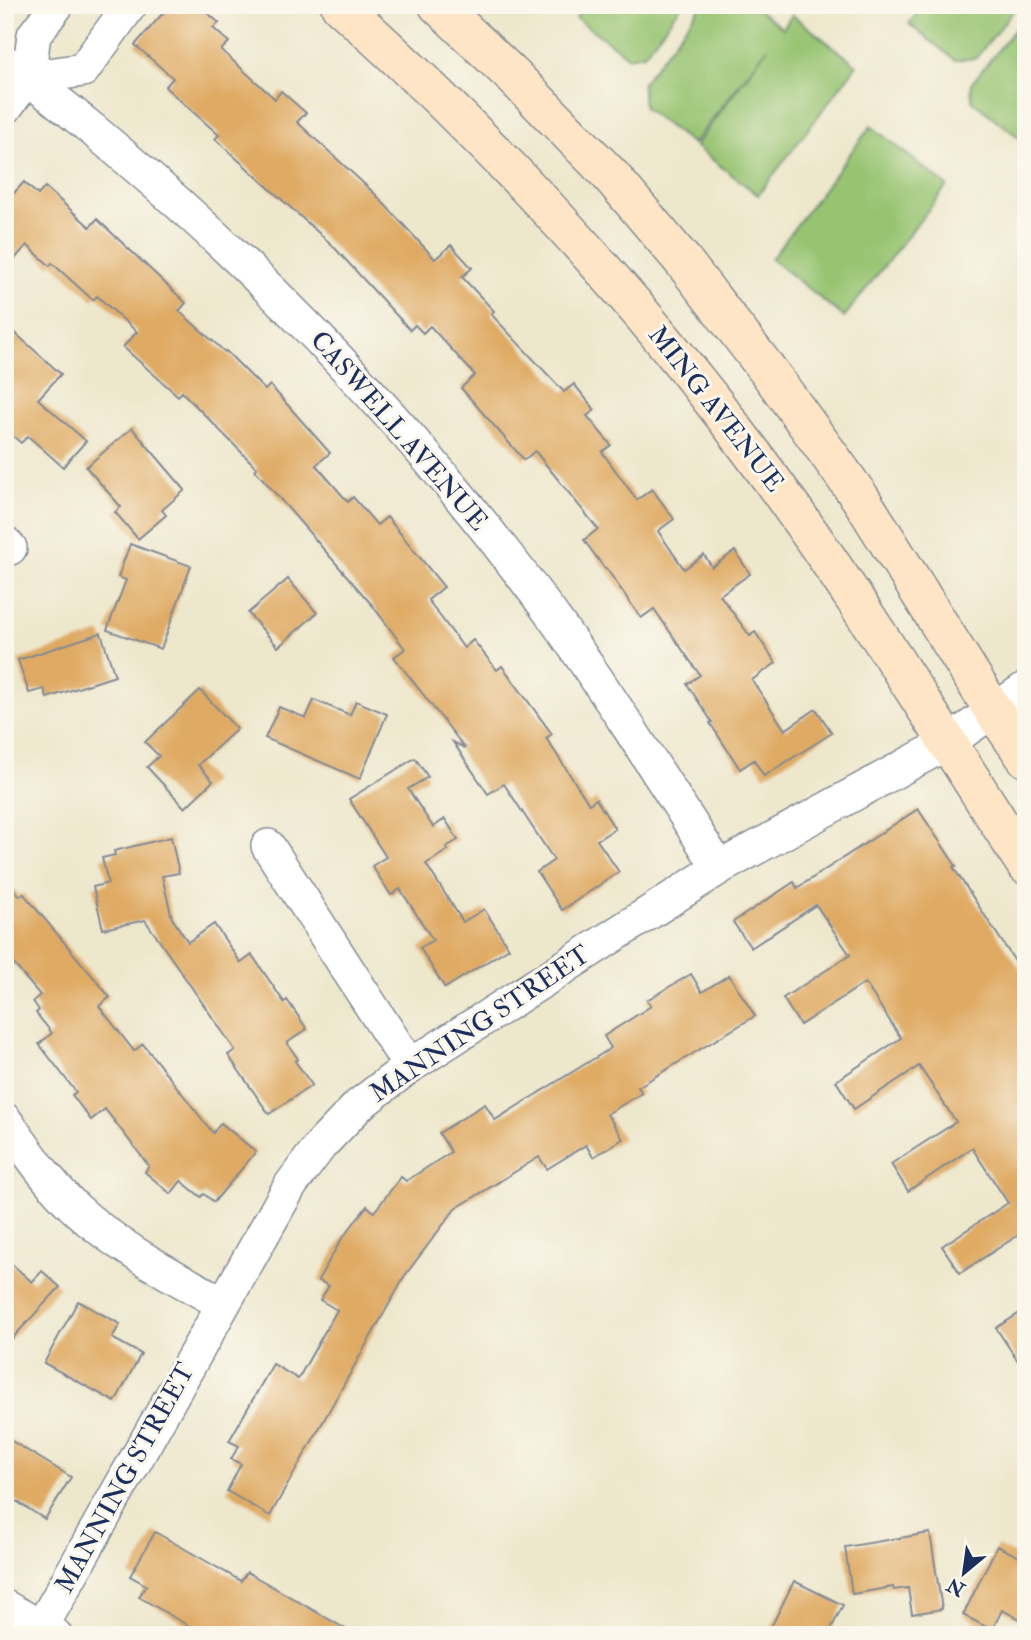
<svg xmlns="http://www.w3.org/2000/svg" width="1031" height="1640" viewBox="0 0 1031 1640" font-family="'IM FELL Double Pica',serif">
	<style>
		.green { fill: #98c472; stroke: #5a7a68; stroke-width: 2 }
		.building { fill: #dfaa63 }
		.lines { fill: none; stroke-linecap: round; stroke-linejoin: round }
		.street-casing { stroke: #848b95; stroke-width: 36 }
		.secondary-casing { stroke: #848b95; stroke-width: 41 }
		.street { stroke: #fff; stroke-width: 33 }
		.secondary { stroke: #fde5c5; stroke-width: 38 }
		.labels { text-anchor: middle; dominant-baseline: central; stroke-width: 6; stroke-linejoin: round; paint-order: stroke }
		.street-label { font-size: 26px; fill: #1b2f5e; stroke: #fbf7ec }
	</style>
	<rect width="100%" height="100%" fill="#fbf7ec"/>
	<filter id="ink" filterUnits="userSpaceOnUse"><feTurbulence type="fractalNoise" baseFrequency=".0143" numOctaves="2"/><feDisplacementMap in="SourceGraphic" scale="14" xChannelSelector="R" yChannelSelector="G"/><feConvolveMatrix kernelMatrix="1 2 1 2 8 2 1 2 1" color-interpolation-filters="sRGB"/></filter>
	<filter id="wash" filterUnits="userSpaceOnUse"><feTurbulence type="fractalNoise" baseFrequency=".00686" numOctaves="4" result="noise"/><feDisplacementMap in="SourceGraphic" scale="28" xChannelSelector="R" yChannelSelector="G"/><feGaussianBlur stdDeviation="1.57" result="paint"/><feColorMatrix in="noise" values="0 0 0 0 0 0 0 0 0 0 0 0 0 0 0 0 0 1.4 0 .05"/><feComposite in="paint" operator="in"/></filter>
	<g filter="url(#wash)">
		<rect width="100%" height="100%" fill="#ede7cc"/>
		<g class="green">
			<polygon points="585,5 682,5 644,54 629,57 576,18"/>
			<polygon points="702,5 752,5 783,28 792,15 857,65 758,195 695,146 768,47 693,144 644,108 642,84"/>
			<polygon points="923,5 1018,5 976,58 955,60 909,24"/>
			<polygon points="1026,15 1026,143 972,101 971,84"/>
			<polygon points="871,126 947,186 844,317 771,259"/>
		</g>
		<g id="blocks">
			<g class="building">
				<polygon points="170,5 199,5 219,23 213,28 229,42 221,50 275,99 281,91 306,113 297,122 375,194 435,259 451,245 472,268 462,277 494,311 491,314 564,392 574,384 595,410 587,416 611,445 602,452 637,500 652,489 674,519 658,531 684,569 704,555 712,567 735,551 750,574 720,595 750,636 755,632 776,663 752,680 785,730 816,709 832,733 764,776 754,760 740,769 710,723 712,722 687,684 700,675 654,609 641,618 606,568 605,569 584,540 598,529 535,451 524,460 461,388 475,375 430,326 423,333 415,325 410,330 332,245 215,139 219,135 165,87 173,78 135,45"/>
				<polygon points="24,182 38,195 45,187 90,227 97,219 165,283 186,303 179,311 225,352 226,351 265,390 270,385 330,453 316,465 348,502 353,497 377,525 387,517 444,587 428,600 464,648 473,640 497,670 502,666 552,734 546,738 589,804 596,799 615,829 597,840 619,872 562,910 537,872 554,860 504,784 488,794 453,742 465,748 394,657 405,649 372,605 255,470 257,468 182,392 178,396 123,347 137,332 97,296 93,300 52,263 50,266 27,245 5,270 5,203"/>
				<polygon points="5,324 61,374 38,399 86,441 63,467 28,436 21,443 5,429"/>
				<polygon points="132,428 185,490 162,510 166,515 138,539 115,512 121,507 86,467"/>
				<polygon points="130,544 191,566 161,649 107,630 126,580 118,577"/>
				<polygon points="288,579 317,613 278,647 248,613"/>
				<polygon points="101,633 115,676 47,698 44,689 29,693 18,660"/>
				<polygon points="200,690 237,729 198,765 213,781 185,808 147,767 159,756 145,742"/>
				<polygon points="314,700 350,715 356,701 387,714 360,779 265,738 279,707 306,718"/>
				<polygon points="415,758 428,777 408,789 433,827 445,819 458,840 446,847 448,850 426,864 463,922 484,909 509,948 445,988 420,948 433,940 400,889 391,895 372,866 386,857 349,799"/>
				<polygon points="918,809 956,866 953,867 1026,978 1026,1230 960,1273 942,1246 1008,1203 972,1148 908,1191 891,1164 956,1122 919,1066 854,1109 836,1081 901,1038 865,983 800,1025 783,998 850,955 816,905 751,948 733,922 794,882 797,888"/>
				<polygon points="171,837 179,873 162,876 172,918 188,942 214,924 241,963 252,955 284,1002 287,1000 307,1029 287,1043 298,1059 295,1061 312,1085 269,1114 228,1055 235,1050 145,920 103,929 93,887 108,883 102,858 115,855 114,851"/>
				<polygon points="5,879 20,896 23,893 110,997 99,1006 134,1051 143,1044 213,1133 221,1123 256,1152 214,1202 204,1194 201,1197 181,1181 171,1194 145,1172 149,1166 105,1109 91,1120 72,1095 76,1092 39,1044 52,1033 36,1013 39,1010 33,1001 40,995 5,954"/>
				<polygon points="691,974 702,992 729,975 755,1016 638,1087 642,1093 607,1114 623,1139 593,1157 586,1145 547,1169 539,1157 455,1209 406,1274 270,1516 227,1491 241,1464 231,1459 239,1446 229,1441 273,1364 298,1379 337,1310 320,1300 329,1286 318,1280 341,1240 367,1206 374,1212 401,1177 406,1181 451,1152 439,1133 485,1104 495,1120 611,1048 604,1036 651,1006 647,1000"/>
				<polygon points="5,1258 32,1282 42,1271 60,1287 5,1346"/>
				<polygon points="78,1301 120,1324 112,1338 141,1354 115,1402 44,1363"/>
				<polygon points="1026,1309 1026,1373 996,1328"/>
				<polygon points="5,1437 71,1477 45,1519 5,1494"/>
				<polygon points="155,1532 241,1581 247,1572 356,1635 204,1635 139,1597 146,1585 130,1576"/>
				<polygon points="930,1533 942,1609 912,1614 908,1588 894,1590 893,1587 852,1594 845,1547"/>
				<polygon points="997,1546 1026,1560 1026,1622 1002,1610 992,1630 963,1615"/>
				<polygon points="794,1581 843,1605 828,1635 767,1635"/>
			</g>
		</g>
	</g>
	<g filter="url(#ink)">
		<use href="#blocks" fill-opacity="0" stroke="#848b95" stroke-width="2"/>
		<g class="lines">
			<defs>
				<g id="street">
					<path d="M5 62C66 105 122 154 178 203 318 329 446 469 557 622 614 702 666 785 719 868"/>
					<polyline points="28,78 83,70 130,5"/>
					<polyline points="5,108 28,78 34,35 57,5"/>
					<polyline points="5,543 10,548"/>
					<polyline points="268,846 410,1066"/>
					<path d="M5 1120C27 1151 48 1182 75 1208 118 1248 172 1275 223 1304"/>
					<polyline points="5,1607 55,1635"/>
					<polyline points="37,1635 290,1186 320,1146 359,1105 410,1066 719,868 947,743 1026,688"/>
				</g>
				<g id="secondary">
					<path d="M340 5C489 139 626 284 746 445 847 579 935 724 1026 865"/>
					<polyline points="438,5 516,79 611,176 683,261 772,376 861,499 993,710 1026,758"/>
				</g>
			</defs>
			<use href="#street" class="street-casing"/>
			<use href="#secondary" class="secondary-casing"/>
			<use href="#street" class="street"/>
			<use href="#secondary" class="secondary"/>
		</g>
	</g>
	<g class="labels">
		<g class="street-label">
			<text transform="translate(716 409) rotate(52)">MING AVENUE</text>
			<text transform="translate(399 431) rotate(49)">CASWELL AVENUE</text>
			<text transform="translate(480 1024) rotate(-34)">MANNING STREET</text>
			<text transform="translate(125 1478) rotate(-61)">MANNING STREET</text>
		</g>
	</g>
	<rect width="1031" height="1640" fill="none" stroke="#fbf7ec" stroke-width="28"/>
	<g transform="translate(964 1573) rotate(209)" stroke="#fbf7ec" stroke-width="5" paint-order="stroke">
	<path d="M0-5L12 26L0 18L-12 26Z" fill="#1b2f5e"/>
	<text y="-10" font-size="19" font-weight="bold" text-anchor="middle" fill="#1b2f5e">N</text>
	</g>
</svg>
